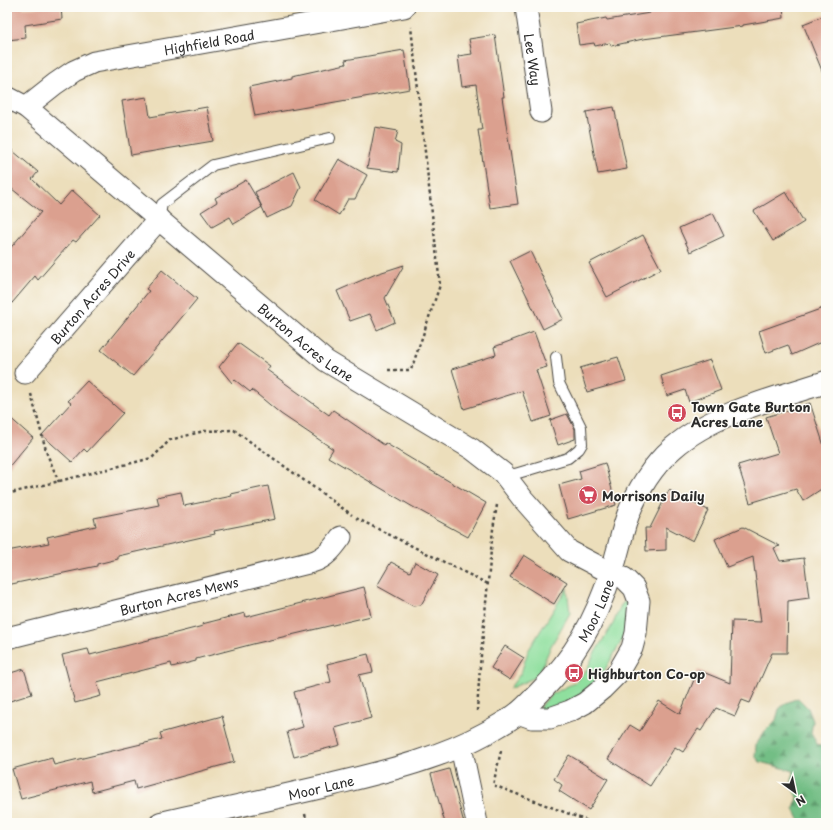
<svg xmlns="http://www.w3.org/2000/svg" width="833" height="830" viewBox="0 0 833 830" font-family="'Playpen Sans',sans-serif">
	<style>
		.grass { fill: #8fdf9e; stroke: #5d8564 }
		.forest { fill: url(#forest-firs); stroke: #4f7458 }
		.building { fill: #dba08f }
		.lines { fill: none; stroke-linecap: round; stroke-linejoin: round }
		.lane-casing { stroke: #484641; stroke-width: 12 }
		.street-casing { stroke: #484641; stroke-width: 23 }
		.secondary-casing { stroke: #484641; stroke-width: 24 }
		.path { stroke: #484641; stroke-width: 2.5; stroke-dasharray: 3 3; stroke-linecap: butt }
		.lane { stroke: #fff; stroke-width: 10 }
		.street { stroke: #fff; stroke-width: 21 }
		.secondary { stroke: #fff; stroke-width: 22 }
		.labels { text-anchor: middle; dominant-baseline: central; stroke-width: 3; stroke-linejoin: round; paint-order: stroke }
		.street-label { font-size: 13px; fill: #2b2b2b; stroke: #fdfcf7 }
		.poi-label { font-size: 13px; font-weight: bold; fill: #2b2b2b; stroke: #fdfcf7; text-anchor: start }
	</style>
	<defs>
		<pattern id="forest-firs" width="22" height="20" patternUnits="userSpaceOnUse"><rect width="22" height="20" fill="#73be85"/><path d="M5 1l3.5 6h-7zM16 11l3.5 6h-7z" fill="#5f9b6d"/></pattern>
	</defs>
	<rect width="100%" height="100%" fill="#fdfcf7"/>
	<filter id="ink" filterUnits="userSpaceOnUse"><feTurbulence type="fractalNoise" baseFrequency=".025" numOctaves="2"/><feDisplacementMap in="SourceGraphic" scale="8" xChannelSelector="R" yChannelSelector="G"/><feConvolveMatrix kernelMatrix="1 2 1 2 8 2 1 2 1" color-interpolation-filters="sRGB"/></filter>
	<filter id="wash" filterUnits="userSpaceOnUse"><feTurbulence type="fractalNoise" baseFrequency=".012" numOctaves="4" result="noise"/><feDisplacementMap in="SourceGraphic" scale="16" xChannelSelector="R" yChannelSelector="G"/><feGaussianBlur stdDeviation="0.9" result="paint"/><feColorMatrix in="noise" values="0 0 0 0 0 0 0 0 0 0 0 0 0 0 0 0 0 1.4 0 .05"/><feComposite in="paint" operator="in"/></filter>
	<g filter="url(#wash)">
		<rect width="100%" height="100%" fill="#ecdebb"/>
		<g class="grass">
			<polygon points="567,588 570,613 551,646 538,676 509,689 521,673 528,651"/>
			<polygon points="629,598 627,628 620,644 593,690 579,699 535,712 552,694 574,683 586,671 594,654 613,624 621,605"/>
		</g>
		<polygon class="forest" points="798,698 808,708 813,721 811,733 817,744 826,749 826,823 801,823 794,809 797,797 791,785 794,771 760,762 755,756 756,745 765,731 776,720 779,709 786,703"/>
		<g id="blocks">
			<g class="building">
				<polygon points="7,7 23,7 23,8 61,7 62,19 25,25 26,38 7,40"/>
				<polygon points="674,7 783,7 784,18 743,25 743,26 643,39 611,46 610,43 595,46 594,43 579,45 576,24 606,18 607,20 650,13 650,10"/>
				<polygon points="826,15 826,78 825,78 803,24"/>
				<polygon points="495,35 504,97 502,97 518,204 490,208 478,130 482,130 476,85 462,87 458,56 472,54 469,39"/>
				<polygon points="404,50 410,89 255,116 249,87 292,78 292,76 346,64 345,60"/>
				<polygon points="147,97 150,117 207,107 213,141 131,155 122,101"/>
				<polygon points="614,107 627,169 598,174 586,112"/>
				<polygon points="375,127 398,131 395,142 401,145 398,172 367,168"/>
				<polygon points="7,146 38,172 32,179 59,205 72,190 100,215 76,242 73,240 38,280 35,276 7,309 7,252 41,212 7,185"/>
				<polygon points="339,159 367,175 355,199 348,199 339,215 315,200"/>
				<polygon points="294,172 301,187 292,206 267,218 255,192"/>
				<polygon points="246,180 262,207 234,224 230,217 212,227 201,212 217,202 215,198"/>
				<polygon points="786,192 804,222 773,241 754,211"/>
				<polygon points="713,213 724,236 690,252 679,228"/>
				<polygon points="643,235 661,269 607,297 589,263"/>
				<polygon points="530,251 563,319 543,329 510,261"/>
				<polygon points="404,265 385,298 395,322 377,330 370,314 350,321 337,291 376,274"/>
				<polygon points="162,270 197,299 133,376 101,350 149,291 146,289"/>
				<polygon points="826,307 826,340 792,355 788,345 766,353 759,331"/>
				<polygon points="534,332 547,367 536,370 551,416 533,422 522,391 464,409 452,369 496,355 494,347"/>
				<polygon points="238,343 270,366 267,370 329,415 333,410 384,445 385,443 435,473 486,503 468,537 413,507 328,457 333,449 281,414 252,390 250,392 235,380 232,383 219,367"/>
				<polygon points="618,357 626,381 587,392 580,368"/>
				<polygon points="710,360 721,390 689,402 685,390 667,396 661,376"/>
				<polygon points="87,381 123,413 87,452 84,449 72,462 42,435 71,403 68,401"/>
				<polygon points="810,403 826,452 826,486 803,501 796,489 750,503 738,465 778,453 766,417"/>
				<polygon points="567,414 575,429 575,439 558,445 550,420"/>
				<polygon points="7,415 33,438 7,469"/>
				<polygon points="605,463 616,505 568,519 559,485 581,479 579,471"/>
				<polygon points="268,486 275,519 214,531 215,534 118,556 118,559 97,564 97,566 7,585 7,551 49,543 47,537 96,526 94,518 159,505 157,497 181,492 184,506 232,496 231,494"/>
				<polygon points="669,490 708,510 693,541 666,527 666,550 646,551 645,528 650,528"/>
				<polygon points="743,527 780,546 774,548 780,561 804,558 809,598 788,601 787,653 772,653 750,703 742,700 735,716 716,708 701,731 698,729 683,752 675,747 650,786 608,759 630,725 640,731 659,701 680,714 698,670 730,683 732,621 761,622 753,557 727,567 715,539"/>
				<polygon points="524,555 567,582 554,604 510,577"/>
				<polygon points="391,562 410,572 415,562 438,575 421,605 413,606 377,586"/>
				<polygon points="364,587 371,616 253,644 196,659 196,661 172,667 171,663 97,682 101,696 75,703 62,655 88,649 90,655 203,626 202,624 245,613 246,617"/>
				<polygon points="505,646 524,658 510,680 491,668"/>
				<polygon points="368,654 373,672 359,675 371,718 335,728 340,745 294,757 287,732 303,727 294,692 331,682 327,664"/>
				<polygon points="24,669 32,694 7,702 7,674"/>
				<polygon points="222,716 234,762 136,789 134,781 92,792 90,781 21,799 12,769 52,758 54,765 162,739 160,733"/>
				<polygon points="569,755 608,779 589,810 559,791 562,785 554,779"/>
				<polygon points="449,769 464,823 445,823 431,774"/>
			</g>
		</g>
	</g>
	<g filter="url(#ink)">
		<use href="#blocks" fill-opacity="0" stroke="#484641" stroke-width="1"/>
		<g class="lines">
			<defs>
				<g id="lane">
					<polyline points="159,219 162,204 213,165 330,138"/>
					<polyline points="503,473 515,474 568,458 579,449 582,444 581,427 559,383 556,357"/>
				</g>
				<g id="street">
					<path id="s1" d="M526 7 541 112"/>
					<path id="s2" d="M7 97 26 107 326 361 472 449 503 473 523 499 569 551 611 573 624 578 634 588 639 601 636 633 632 648 617 674 602 689 585 703 570 711 550 718H532L518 713"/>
					<path id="s3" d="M26 107 55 84 74 71 94 62 404 7"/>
					<path id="s4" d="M25 373 159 219"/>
					<path id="s5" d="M7 638 312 562C326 558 333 548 341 537"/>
					<polyline points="461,747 477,823"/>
				</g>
				<g id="secondary">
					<path id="s6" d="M161 823C219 810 276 798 334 784 387 771 439 759 488 732 498 726 508 721 517 714 525 708 532 700 539 693 575 657 595 622 611 573 618 554 621 534 628 515 637 491 653 465 673 448 713 413 776 398 826 382"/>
				</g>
			</defs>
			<use href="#lane" class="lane-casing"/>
			<use href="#street" class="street-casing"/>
			<use href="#secondary" class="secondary-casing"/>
			<g class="path">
				<polyline points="388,370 411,370 440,285 411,27"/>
				<polyline points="31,394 47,454 59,482"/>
				<polyline points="7,494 152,458 170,440 204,431 234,430 352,515"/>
				<polyline points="356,518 488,584"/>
				<polyline points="477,711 480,666 493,529 497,505"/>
				<polyline points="501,751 493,785 593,823"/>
				<polyline points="305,814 307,823"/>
			</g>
			<use href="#lane" class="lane"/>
			<use href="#street" class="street"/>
			<use href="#secondary" class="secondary"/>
		</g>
	</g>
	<defs>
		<symbol id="bus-disc" viewBox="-11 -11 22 22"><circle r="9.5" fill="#d1495b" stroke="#fdfcf7"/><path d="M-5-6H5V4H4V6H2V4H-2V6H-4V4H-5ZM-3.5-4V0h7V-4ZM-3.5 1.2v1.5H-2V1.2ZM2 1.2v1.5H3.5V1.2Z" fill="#fff"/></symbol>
		<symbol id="supermarket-disc" viewBox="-11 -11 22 22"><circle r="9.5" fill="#d1495b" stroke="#fdfcf7"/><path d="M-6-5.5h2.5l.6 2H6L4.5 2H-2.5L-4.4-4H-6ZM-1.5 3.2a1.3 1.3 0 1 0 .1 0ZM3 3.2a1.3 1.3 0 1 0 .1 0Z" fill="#fff"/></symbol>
	</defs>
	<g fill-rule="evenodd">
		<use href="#bus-disc" x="666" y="402" width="22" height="22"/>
		<use href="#supermarket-disc" x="577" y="484" width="22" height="22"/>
		<use href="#bus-disc" x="563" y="662" width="22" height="22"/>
	</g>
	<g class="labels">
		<g class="street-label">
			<text stroke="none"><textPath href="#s3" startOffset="199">Highfield Road</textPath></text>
			<text stroke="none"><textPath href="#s1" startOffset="53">Lee Way</textPath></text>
			<text stroke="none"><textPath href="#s4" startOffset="102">Burton Acres Drive</textPath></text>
			<text stroke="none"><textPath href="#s2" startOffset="387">Burton Acres Lane</textPath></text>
			<text stroke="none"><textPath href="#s5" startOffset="177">Burton Acres Mews</textPath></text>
			<text stroke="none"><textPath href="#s6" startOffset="506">Moor Lane</textPath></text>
			<text stroke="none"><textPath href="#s6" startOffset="164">Moor Lane</textPath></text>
		</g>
		<g class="poi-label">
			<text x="691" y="406">Town Gate Burton<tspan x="691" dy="15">Acres Lane</tspan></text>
			<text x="602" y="495">Morrisons Daily</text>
			<text x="588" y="673">Highburton Co-op</text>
		</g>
	</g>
	<rect width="833" height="830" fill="none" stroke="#fdfcf7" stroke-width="24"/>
	<g transform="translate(795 792) rotate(147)" stroke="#fdfcf7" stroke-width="3" paint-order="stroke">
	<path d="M0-3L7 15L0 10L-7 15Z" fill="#2b2b2b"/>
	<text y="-6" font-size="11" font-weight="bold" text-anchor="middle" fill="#2b2b2b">N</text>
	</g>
</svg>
